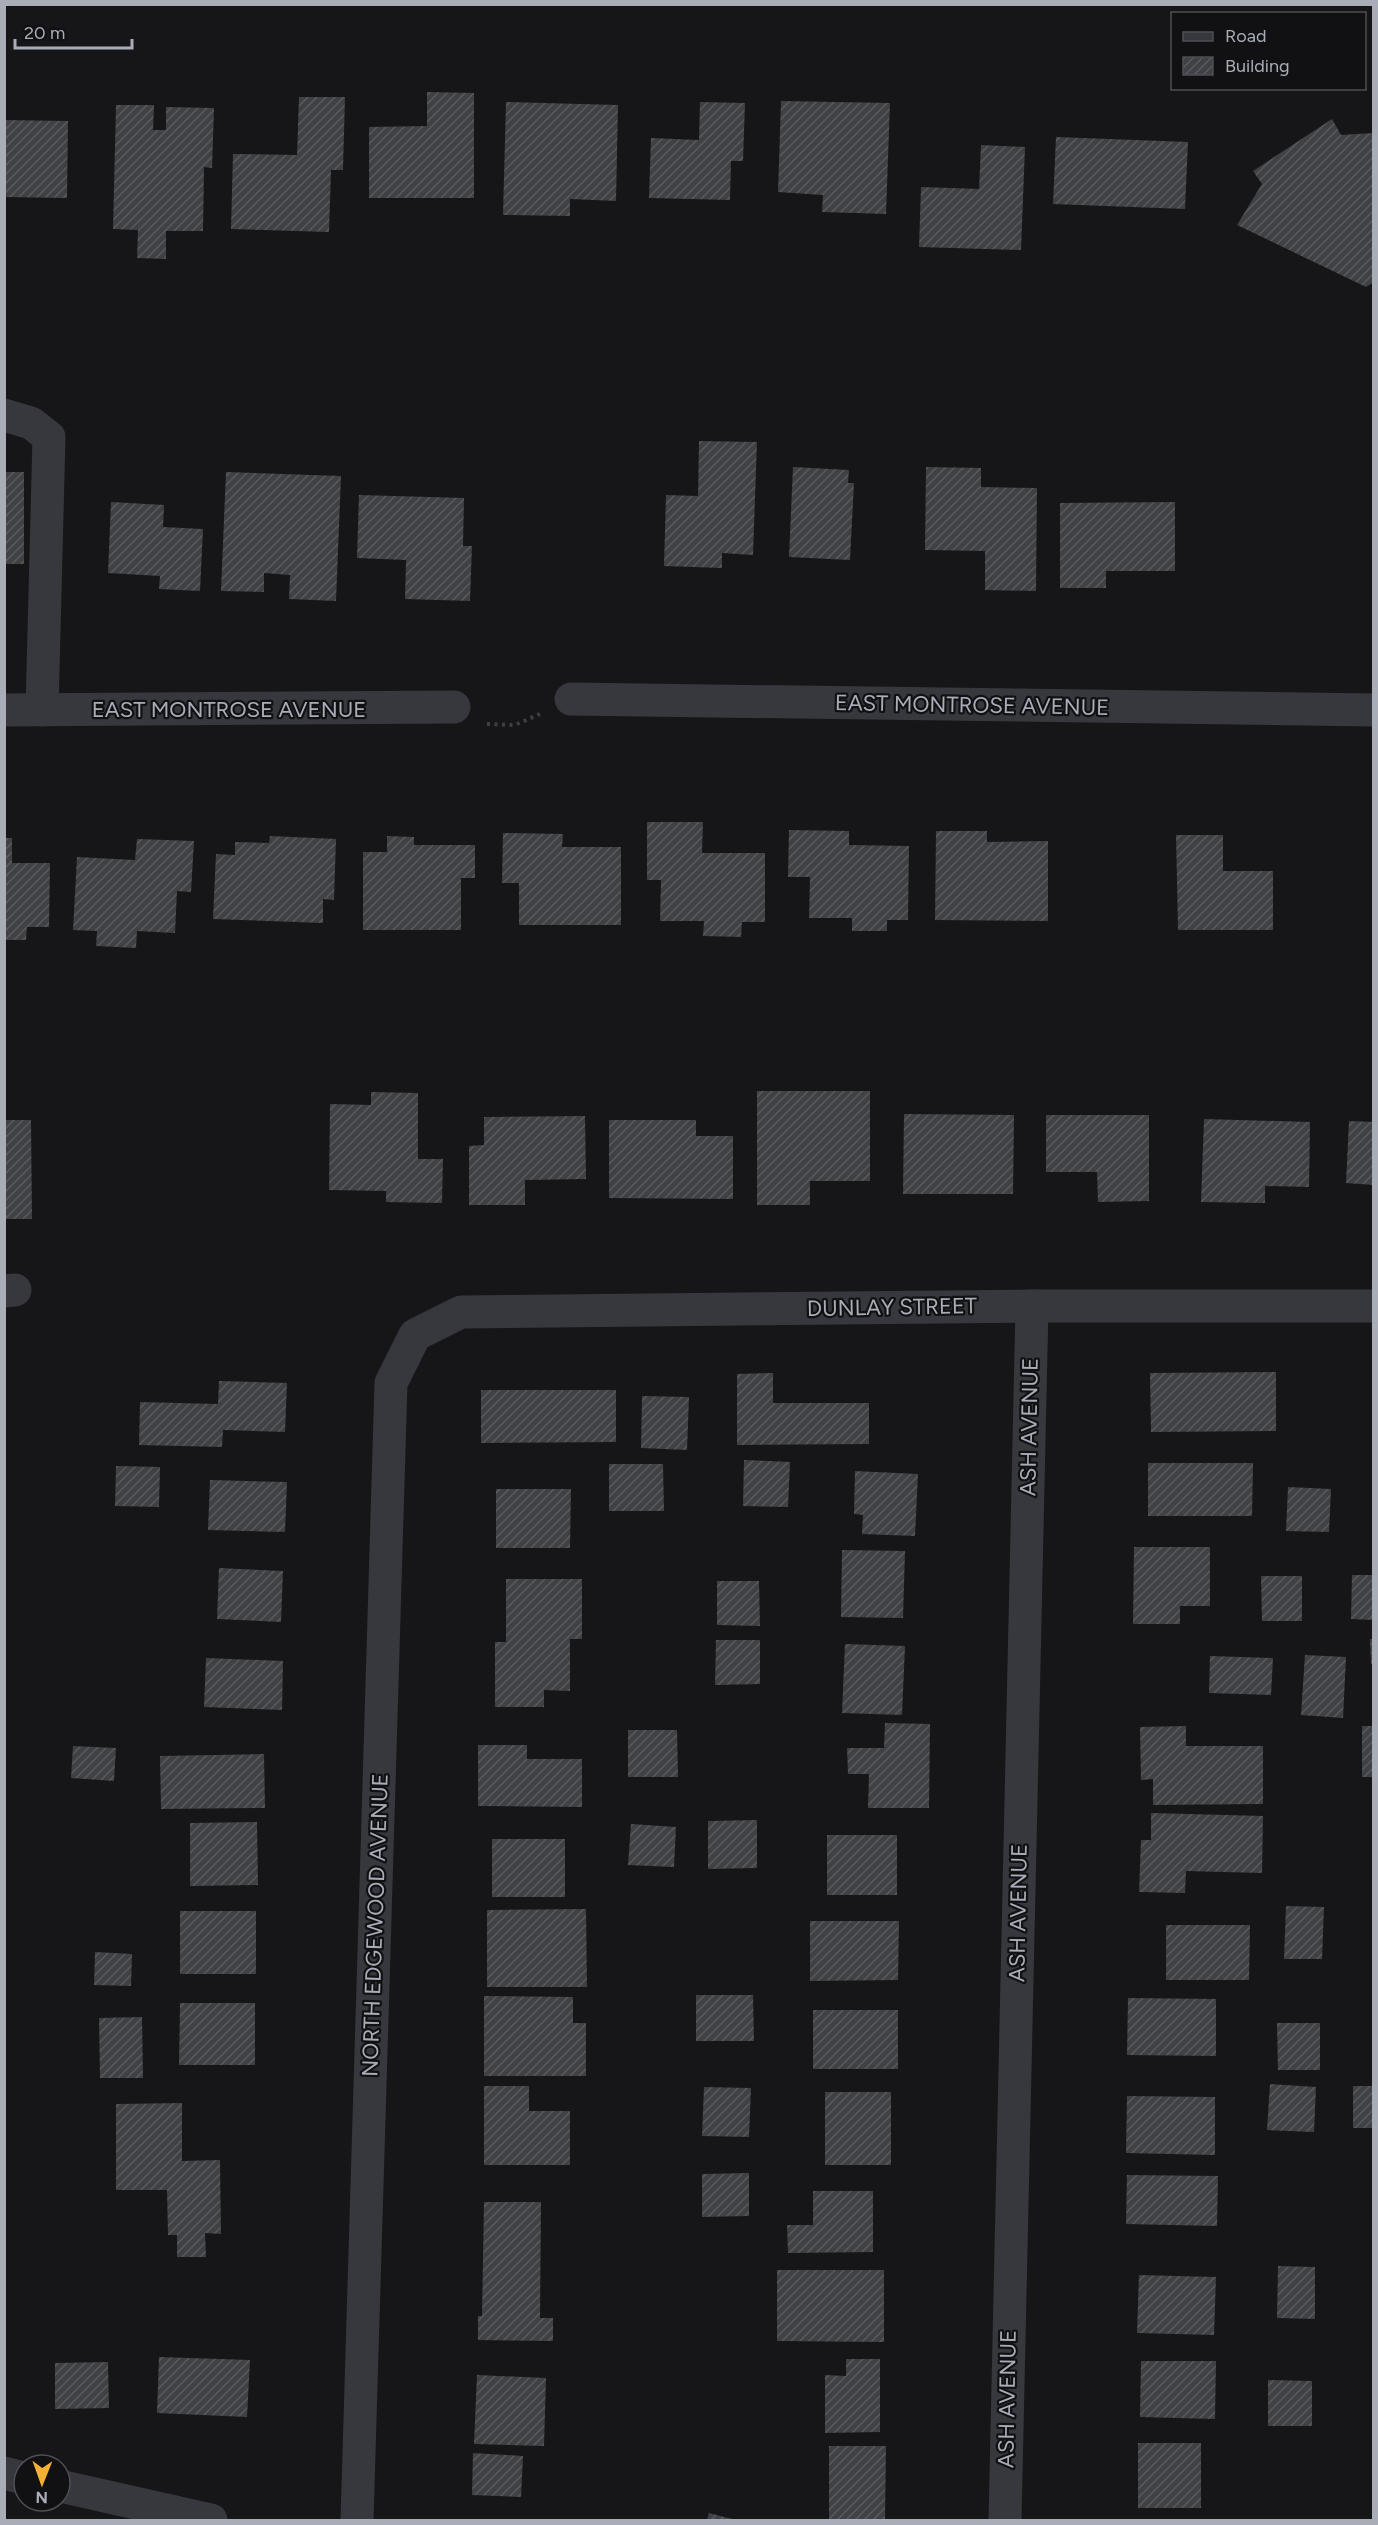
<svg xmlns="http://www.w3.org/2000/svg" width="1378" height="2525" viewBox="0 0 1378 2525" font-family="Figtree,sans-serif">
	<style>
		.building { fill: url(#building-hatch) }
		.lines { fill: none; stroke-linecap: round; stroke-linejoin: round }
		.path { stroke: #3d3f44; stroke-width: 4; stroke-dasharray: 3 4.5; stroke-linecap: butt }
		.minor { stroke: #37383d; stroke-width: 33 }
		.labels { text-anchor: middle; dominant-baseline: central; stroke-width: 4.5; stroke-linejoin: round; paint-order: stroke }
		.street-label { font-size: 22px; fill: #a8adb8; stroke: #111113 }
	</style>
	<defs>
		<pattern id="building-hatch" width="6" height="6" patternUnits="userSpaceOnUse" patternTransform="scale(1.5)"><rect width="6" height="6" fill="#404145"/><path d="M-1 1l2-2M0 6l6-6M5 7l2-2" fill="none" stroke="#595a5e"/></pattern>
	</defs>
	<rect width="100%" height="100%" fill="#161618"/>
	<g class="building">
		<polygon points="427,92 474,93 474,198 369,198 369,127 427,126"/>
		<polygon points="299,97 345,97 343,170 331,170 329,232 231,229 233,154 297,155"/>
		<polygon points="781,101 890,103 886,214 822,212 823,195 778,192"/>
		<polygon points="506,102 618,105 616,201 570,199 570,216 503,215"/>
		<polygon points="700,102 745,103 743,161 731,161 730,200 649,198 651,138 699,140"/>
		<polygon points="116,105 154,105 153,130 166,130 166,107 214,108 212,168 204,167 203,231 166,231 166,259 137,258 138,230 113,229"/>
		<polygon points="1332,119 1341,135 1374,133 1374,282 1366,287 1237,225 1262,184 1253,171"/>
		<polygon points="4,120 68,121 67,198 4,197"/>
		<polygon points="1056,137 1188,142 1185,209 1053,204"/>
		<polygon points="981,145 1025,147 1021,250 919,247 921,187 979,189"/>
		<polygon points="699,441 757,442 753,555 722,553 722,568 664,566 666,495 698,496"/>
		<polygon points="793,467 849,470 848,483 854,483 850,560 789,557"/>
		<polygon points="926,467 981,468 981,487 1037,488 1036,591 985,590 985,551 925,550"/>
		<rect x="4" y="472" width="20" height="92"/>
		<polygon points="226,472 341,476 336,601 289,599 290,575 264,573 264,592 221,591"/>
		<polygon points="359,495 464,498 463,546 472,546 470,601 405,599 406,560 357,558"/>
		<polygon points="111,502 164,505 163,527 203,529 200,591 159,589 160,576 108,573"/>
		<polygon points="1175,502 1175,571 1106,571 1106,588 1060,588 1060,503"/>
		<polygon points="647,822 703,822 702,853 765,853 765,922 742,922 741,937 703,936 704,921 660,921 661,880 647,880"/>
		<polygon points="789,830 849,831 849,845 909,846 908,920 887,920 887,931 852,931 852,918 809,918 810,877 788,877"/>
		<polygon points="936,831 987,831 987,842 1048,841 1048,921 935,920"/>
		<polygon points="503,833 563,834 562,847 621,847 621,925 519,925 519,883 502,883"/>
		<polygon points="1176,835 1223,835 1223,871 1273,871 1273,930 1178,930"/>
		<polygon points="270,836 336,839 334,900 323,899 323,923 213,919 216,854 235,855 235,842 269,843"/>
		<polygon points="387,836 414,837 414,845 475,845 475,878 461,878 461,930 363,930 363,852 387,852"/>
		<polygon points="4,838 12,838 12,863 50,863 49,927 27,927 26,940 4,940"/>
		<polygon points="137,839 194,841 191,892 177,891 175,933 137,931 136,948 96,946 97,931 73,930 77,857 135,860"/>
		<polygon points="757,1091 870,1091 870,1181 810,1181 810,1205 757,1205"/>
		<polygon points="371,1092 418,1093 418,1159 443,1159 442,1203 386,1202 386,1191 329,1190 330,1104 371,1105"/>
		<polygon points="904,1114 1014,1115 1013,1194 903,1194"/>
		<polygon points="1046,1115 1149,1115 1149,1201 1098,1202 1097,1172 1046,1172"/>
		<polygon points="585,1116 586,1179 525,1180 525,1205 469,1205 469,1146 484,1145 484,1117"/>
		<polygon points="1204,1119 1310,1122 1309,1187 1265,1186 1265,1203 1201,1202"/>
		<polygon points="4,1120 31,1120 32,1219 4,1219"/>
		<polygon points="609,1120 696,1120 696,1136 733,1136 733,1199 609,1198"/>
		<polygon points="1349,1121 1374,1122 1374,1185 1346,1183"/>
		<polygon points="1276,1372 1276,1431 1151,1432 1150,1373"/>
		<polygon points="773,1373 773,1403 869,1403 869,1444 737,1445 737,1374"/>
		<polygon points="219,1381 287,1383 285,1432 223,1430 222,1447 139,1445 140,1402 218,1404"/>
		<polygon points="481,1390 616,1390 616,1442 481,1443"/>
		<polygon points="642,1396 689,1397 687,1450 641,1448"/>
		<polygon points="744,1460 790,1462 788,1507 743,1506"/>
		<polygon points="1148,1463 1253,1463 1252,1516 1148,1516"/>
		<polygon points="609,1464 663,1464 664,1511 609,1511"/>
		<polygon points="116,1466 160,1467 159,1507 115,1506"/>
		<polygon points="855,1471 918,1474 915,1536 862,1534 863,1515 854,1514"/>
		<polygon points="210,1480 287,1482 285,1532 208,1530"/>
		<polygon points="1288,1487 1331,1489 1329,1532 1286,1531"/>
		<polygon points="496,1489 571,1489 570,1548 496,1548"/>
		<polygon points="1134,1547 1210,1547 1210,1606 1180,1606 1180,1624 1133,1624"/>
		<polygon points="842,1550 905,1551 903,1618 841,1617"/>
		<polygon points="219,1568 283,1571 281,1622 217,1619"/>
		<polygon points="1352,1575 1374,1575 1374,1620 1351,1619"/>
		<polygon points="1261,1576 1302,1576 1302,1621 1262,1621"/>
		<polygon points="506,1579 582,1579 582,1639 570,1639 570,1691 544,1690 544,1707 495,1707 495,1642 506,1642"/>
		<polygon points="717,1581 759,1581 760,1626 717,1625"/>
		<polygon points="1370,1639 1374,1639 1374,1664 1371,1664"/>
		<polygon points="716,1640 760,1640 760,1684 715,1685"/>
		<polygon points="845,1644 905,1646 902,1715 842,1713"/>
		<polygon points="1305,1655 1346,1657 1343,1718 1301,1715"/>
		<polygon points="1210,1656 1273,1658 1271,1695 1209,1693"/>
		<polygon points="206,1658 283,1661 282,1710 204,1707"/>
		<polygon points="885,1723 930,1724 929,1808 868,1808 869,1774 848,1774 847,1748 884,1748"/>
		<polygon points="1186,1726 1186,1746 1263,1746 1263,1804 1153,1805 1153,1779 1141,1780 1140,1727"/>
		<rect x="1362" y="1726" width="12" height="51"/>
		<polygon points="628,1730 677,1730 678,1777 628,1777"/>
		<polygon points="478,1745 527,1745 527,1759 582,1759 582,1807 478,1806"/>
		<polygon points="73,1746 116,1748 114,1781 71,1778"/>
		<polygon points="264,1754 265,1808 161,1809 160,1756"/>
		<polygon points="1151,1813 1263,1816 1262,1873 1186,1871 1185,1893 1139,1892 1141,1840 1151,1840"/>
		<polygon points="757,1820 757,1868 708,1869 708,1821"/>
		<polygon points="257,1822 258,1885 190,1886 190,1823"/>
		<polygon points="631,1824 676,1827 674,1867 628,1865"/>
		<rect x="827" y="1835" width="70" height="60"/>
		<rect x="492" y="1839" width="73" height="58"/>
		<polygon points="1286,1906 1324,1907 1322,1959 1284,1959"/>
		<polygon points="586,1909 587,1987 487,1987 487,1910"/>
		<rect x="180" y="1911" width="76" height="63"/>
		<polygon points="810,1921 899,1921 898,1980 810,1981"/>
		<polygon points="1166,1925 1250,1925 1249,1980 1166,1980"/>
		<polygon points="95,1952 132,1954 131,1986 94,1985"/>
		<polygon points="696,1995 753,1995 754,2041 696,2041"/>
		<polygon points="484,1996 573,1997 573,2023 586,2023 586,2076 484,2076"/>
		<polygon points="1128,1998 1216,1999 1216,2056 1127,2055"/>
		<polygon points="180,2003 255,2003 255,2065 179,2065"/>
		<rect x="813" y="2010" width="85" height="59"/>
		<polygon points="142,2017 143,2078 100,2078 99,2018"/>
		<polygon points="1277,2023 1320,2023 1320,2070 1278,2070"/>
		<polygon points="1270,2084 1316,2087 1314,2132 1267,2130"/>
		<polygon points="484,2086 529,2086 529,2111 570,2111 570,2165 484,2165"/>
		<rect x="1353" y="2086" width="21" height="42"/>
		<polygon points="704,2087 751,2088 749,2137 702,2136"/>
		<rect x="825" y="2092" width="66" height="73"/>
		<polygon points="1127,2096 1215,2097 1215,2155 1126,2153"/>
		<polygon points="182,2103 182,2161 220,2160 221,2234 205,2233 206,2257 177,2257 177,2235 168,2235 167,2190 116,2190 116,2104"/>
		<polygon points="749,2173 749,2216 702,2217 702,2174"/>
		<polygon points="1127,2175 1218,2176 1217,2226 1126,2224"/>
		<polygon points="813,2191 873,2191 873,2252 788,2253 787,2225 813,2225"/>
		<polygon points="484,2202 541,2202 540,2318 553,2318 553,2341 478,2340 478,2316 482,2316"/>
		<polygon points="1278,2266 1315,2267 1315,2319 1277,2318"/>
		<polygon points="777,2270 884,2270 884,2342 777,2341"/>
		<polygon points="1139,2275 1216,2277 1214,2335 1137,2333"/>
		<polygon points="159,2357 250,2360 247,2417 157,2413"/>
		<polygon points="846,2359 880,2359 880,2432 825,2433 825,2375 846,2376"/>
		<polygon points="1141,2361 1216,2361 1215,2419 1140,2417"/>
		<polygon points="108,2362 109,2408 55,2409 55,2363"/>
		<polygon points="477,2375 546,2378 544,2446 474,2444"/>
		<polygon points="1268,2380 1312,2381 1312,2426 1268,2426"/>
		<rect x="1138" y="2443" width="63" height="65"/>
		<polygon points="829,2446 886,2446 885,2520 829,2520"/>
		<polygon points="473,2453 523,2456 521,2497 472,2495"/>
		<polygon points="709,2513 736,2520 707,2520"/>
	</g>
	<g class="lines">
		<polyline class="path" points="487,724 515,725 540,714"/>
		<g class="minor">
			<polyline points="4,415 31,423 49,437 42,710"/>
			<polyline points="571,699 1374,710"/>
			<polyline points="4,710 454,707"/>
			<polyline points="4,1291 15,1290"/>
			<polyline points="4,2473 24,2478"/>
			<polyline points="60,2486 211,2520"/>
			<polyline points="357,2520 391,1383 415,1335 461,1312 1032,1306 1374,1306"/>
			<polyline points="1005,2520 1032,1306"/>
		</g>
	</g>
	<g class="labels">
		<g class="street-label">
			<text transform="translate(972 705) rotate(1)">EAST MONTROSE AVENUE</text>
			<text x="229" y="709">EAST MONTROSE AVENUE</text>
			<text transform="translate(892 1307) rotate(-1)">DUNLAY STREET</text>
			<text transform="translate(1029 1427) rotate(-89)">ASH AVENUE</text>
			<text transform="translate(1018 1913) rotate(-89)">ASH AVENUE</text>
			<text transform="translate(375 1925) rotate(-88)">NORTH EDGEWOOD AVENUE</text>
			<text transform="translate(1007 2399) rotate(-89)">ASH AVENUE</text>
		</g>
	</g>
	<rect width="1378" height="2525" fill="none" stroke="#a8adb8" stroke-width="12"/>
	<rect x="1171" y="12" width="195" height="78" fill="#111113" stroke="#4d4f55" stroke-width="1.5"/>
	<rect x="1183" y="32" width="30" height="9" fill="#37383d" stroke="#4d4f55" stroke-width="1.5"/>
	<text x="1225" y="42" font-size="18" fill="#a8adb8">Road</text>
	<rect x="1183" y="57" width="30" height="18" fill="url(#building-hatch)" stroke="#4d4f55" stroke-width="1.5"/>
	<text x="1225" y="72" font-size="18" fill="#a8adb8">Building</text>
	<g transform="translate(42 2483) rotate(181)"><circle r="28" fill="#111113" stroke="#4d4f55" stroke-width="1.5"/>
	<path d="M0-4.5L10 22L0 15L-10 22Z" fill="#f2b134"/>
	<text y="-9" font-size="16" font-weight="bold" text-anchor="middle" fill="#a8adb8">N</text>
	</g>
	<path d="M15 39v9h117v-9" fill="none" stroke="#a8adb8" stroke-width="3"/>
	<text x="24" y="39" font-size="18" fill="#a8adb8" stroke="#111113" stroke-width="4.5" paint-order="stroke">20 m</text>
</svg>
